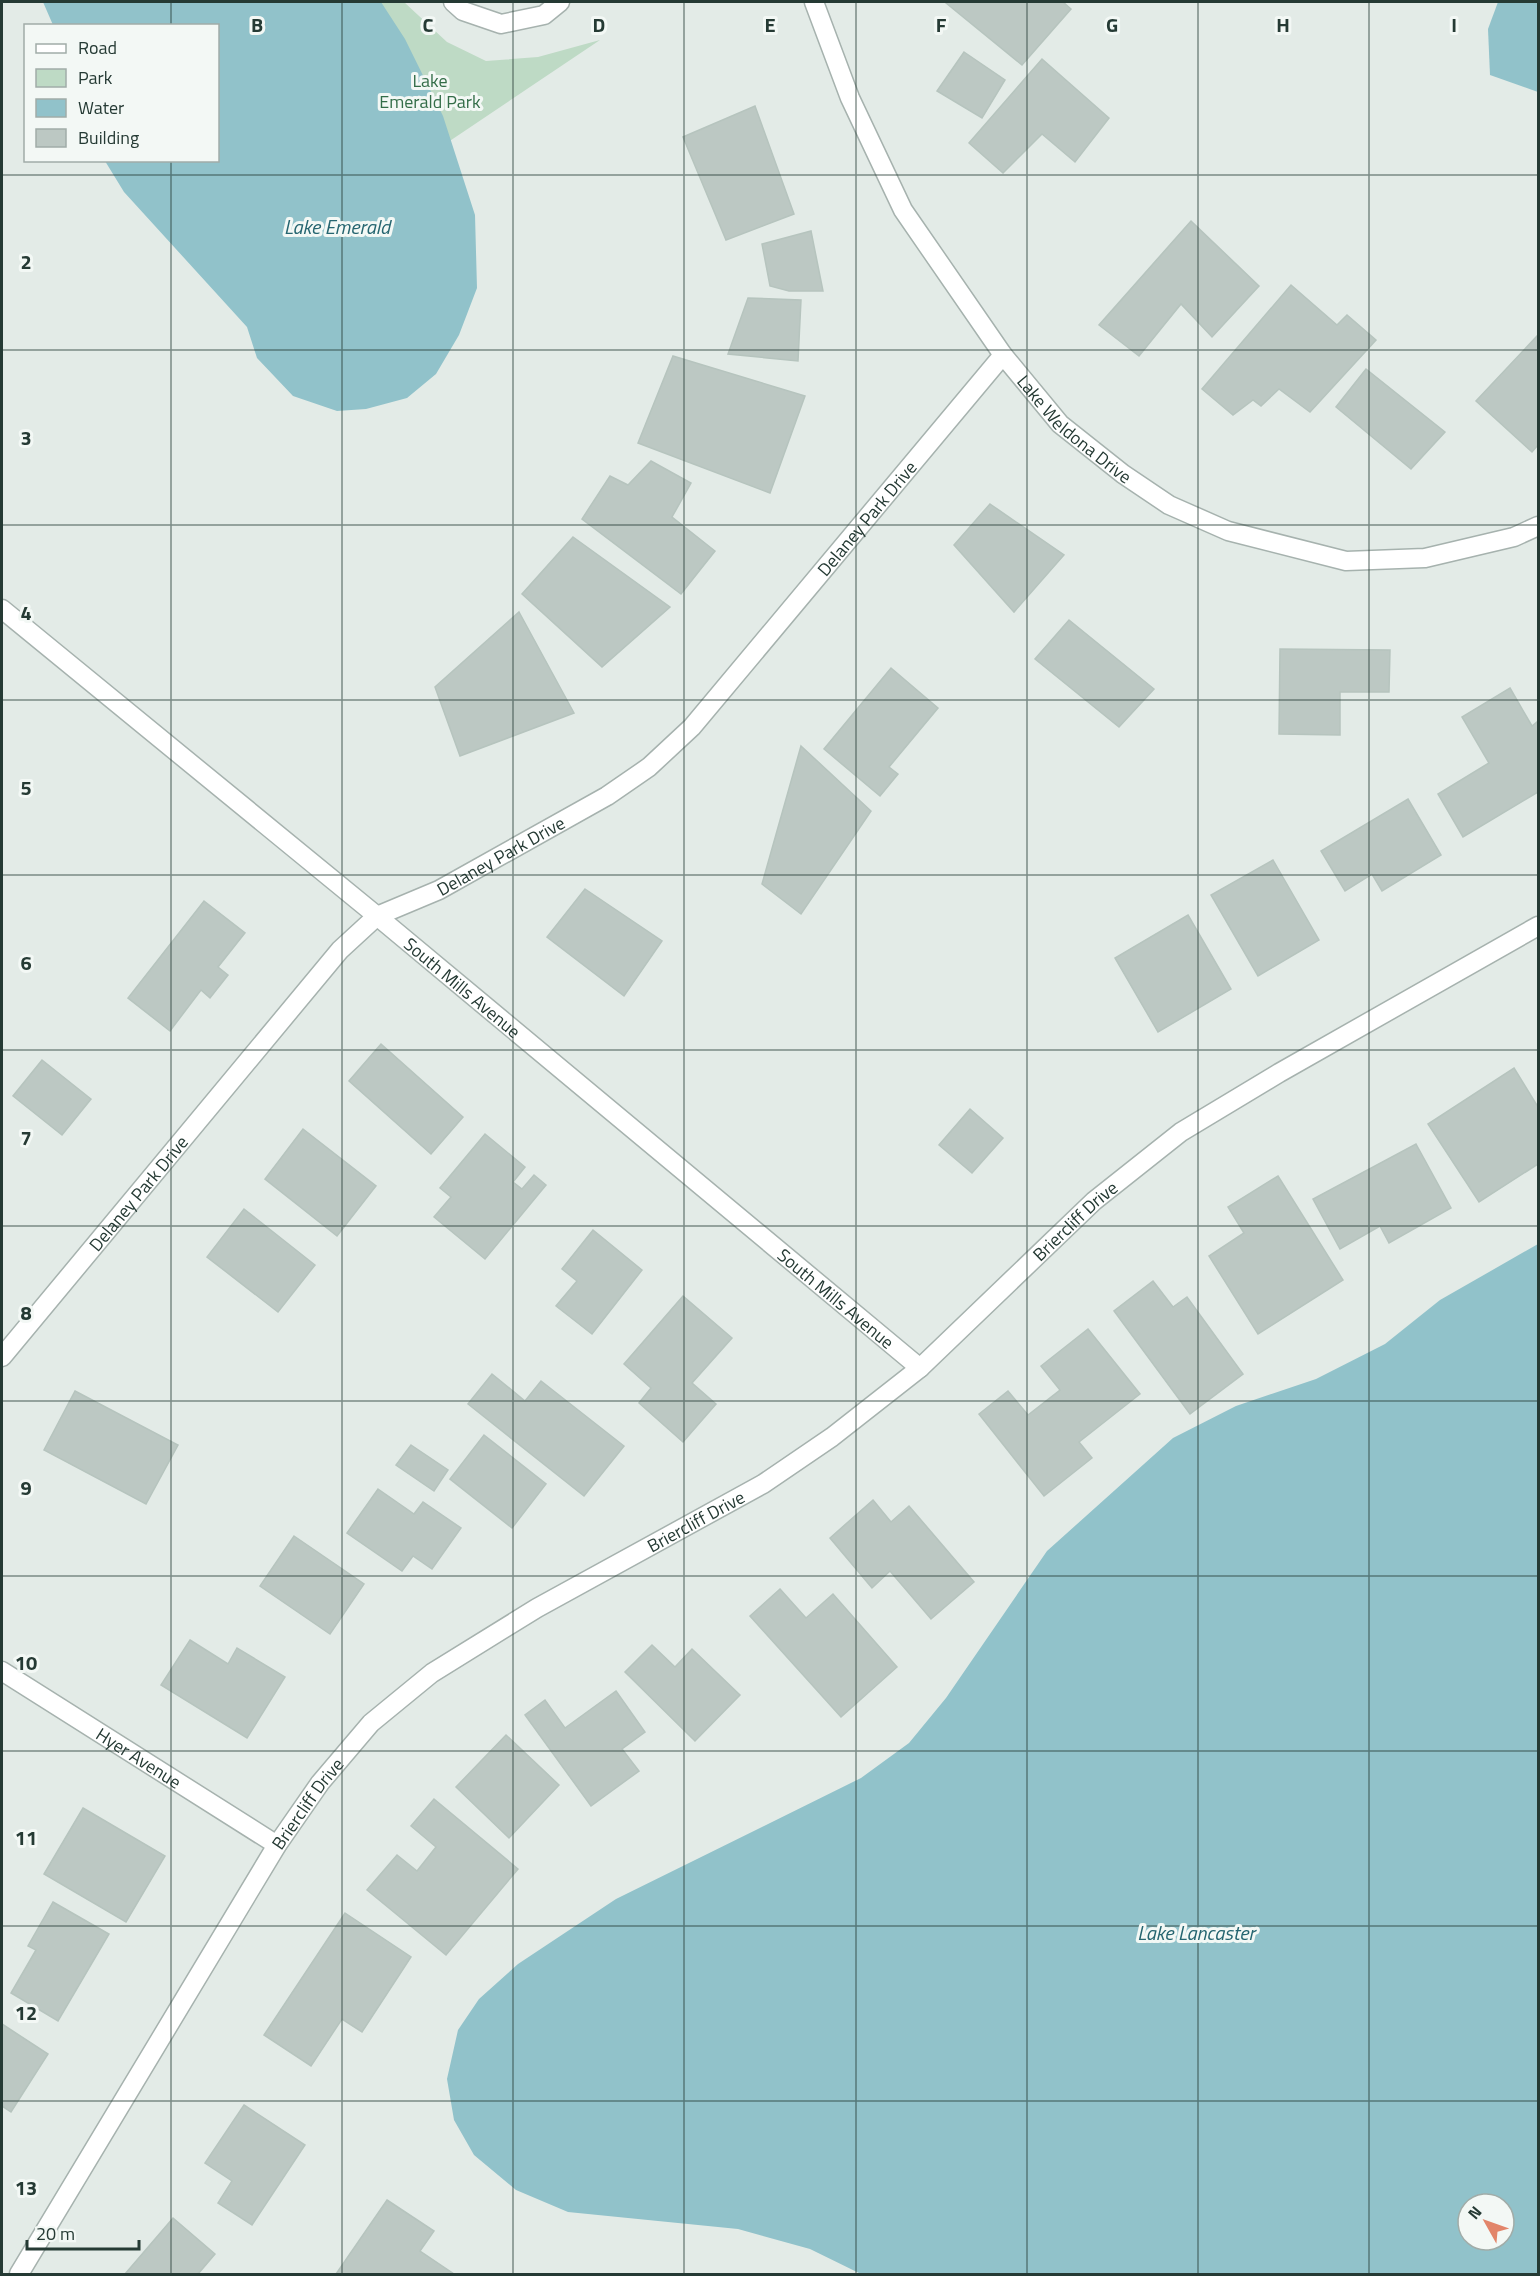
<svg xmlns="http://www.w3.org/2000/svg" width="1540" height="2276" viewBox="0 0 1540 2276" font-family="'Titillium Web',sans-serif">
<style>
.green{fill:#bedac5}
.water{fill:#91c2ca;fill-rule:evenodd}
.building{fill:#bcc8c3;stroke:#b6c4be;stroke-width:1.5}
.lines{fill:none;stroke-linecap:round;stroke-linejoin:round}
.minor-casing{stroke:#a6b2ae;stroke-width:21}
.tertiary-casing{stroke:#a6b2ae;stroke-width:21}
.minor{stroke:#fff;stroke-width:18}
.tertiary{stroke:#fff;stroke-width:18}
.grid{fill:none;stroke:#253a34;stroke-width:1.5;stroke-opacity:0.55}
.labels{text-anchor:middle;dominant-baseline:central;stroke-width:6;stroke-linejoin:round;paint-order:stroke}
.park-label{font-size:18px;fill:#336d48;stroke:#f3f8f5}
.street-label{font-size:18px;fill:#253a34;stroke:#f3f8f5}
.water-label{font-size:20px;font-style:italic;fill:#256570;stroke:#f3f8f5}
.grid-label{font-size:20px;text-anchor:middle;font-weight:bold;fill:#253a34;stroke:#f3f8f5;stroke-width:6;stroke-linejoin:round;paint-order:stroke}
</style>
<rect width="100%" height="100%" fill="#e3ebe7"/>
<!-- green -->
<polygon class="green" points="325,2 404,2 447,42 486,61 538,57 600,40 411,167"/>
<!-- water -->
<g class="water">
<polygon points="43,2 381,2 405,39 443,116 475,215 477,288 459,335 436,374 407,398 366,409 337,411 293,396 257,358 247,327 124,192 105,161 218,160 218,26 53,25"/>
<polygon points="1498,2 1538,2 1538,92 1490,75 1488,29"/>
<path d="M1538 1244V2274H861L810 2249 738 2229 568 2212 516 2190 474 2155 454 2120 447 2079 458 2030 479 1999 518 1964 616 1899 861 1778 909 1743 946 1698 1047 1551 1173 1438 1236 1406 1316 1379 1385 1344 1440 1300ZM1468 2204H1504V2240H1468Z"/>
</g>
<!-- building -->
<g class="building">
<polygon points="947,2 1063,2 1071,9 1022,65 946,3"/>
<polygon points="964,52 1005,80 982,118 937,91"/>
<polygon points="1042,59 1109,118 1075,162 1042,134 1003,173 969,143"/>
<polygon points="755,106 794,214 726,240 683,137"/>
<polygon points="1191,221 1259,286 1212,337 1181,304 1139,356 1099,325"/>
<polygon points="811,231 823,291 789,291 770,286 762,244"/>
<polygon points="1291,285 1337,325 1347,315 1376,340 1310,412 1279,389 1261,406 1253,400 1233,415 1202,389"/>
<polygon points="748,298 801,300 798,361 728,354"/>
<polygon points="1538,335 1538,445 1532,452 1476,401"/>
<polygon points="673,356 805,396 770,493 638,443"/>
<polygon points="1366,369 1445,432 1411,469 1336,407"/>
<polygon points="651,461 691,483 672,517 715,551 681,594 582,519 610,476 628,485"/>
<polygon points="990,504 1064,555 1014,612 954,545"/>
<polygon points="573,537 670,607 602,667 522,594"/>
<polygon points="519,612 574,713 460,756 435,687"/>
<polygon points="1069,620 1154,689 1119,727 1035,659"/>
<polygon points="1280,649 1390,650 1389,692 1340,692 1340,735 1279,734"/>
<polygon points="891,668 938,708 889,767 898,774 880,796 824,749"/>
<polygon points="1510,688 1532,726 1537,722 1538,724 1538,792 1463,837 1438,794 1489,763 1462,717"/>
<polygon points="801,746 871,811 801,914 762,884"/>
<polygon points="1408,799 1441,855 1382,891 1372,874 1345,891 1321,851"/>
<polygon points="1273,860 1319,940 1258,976 1211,895"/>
<polygon points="585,889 662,941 624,996 547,937"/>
<polygon points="204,901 245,933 218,967 228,975 210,998 201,990 170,1031 128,998"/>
<polygon points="1188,915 1231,989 1158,1032 1115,958"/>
<polygon points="381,1044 463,1117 431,1154 349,1081"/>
<polygon points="42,1060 91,1099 62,1135 13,1096"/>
<polygon points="1514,1068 1538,1107 1538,1164 1479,1202 1428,1124"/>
<polygon points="970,1109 1003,1138 972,1173 939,1145"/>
<polygon points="303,1129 376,1186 337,1236 265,1179"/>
<polygon points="485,1134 525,1167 513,1182 522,1189 534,1175 546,1185 485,1259 434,1217 451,1197 440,1188"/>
<polygon points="1416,1144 1451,1208 1389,1243 1380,1226 1340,1249 1313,1199"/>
<polygon points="1278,1176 1343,1280 1258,1334 1209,1256 1244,1233 1228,1207"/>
<polygon points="244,1209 315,1265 278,1312 207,1257"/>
<polygon points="593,1230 642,1270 592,1334 556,1306 577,1281 562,1269"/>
<polygon points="1153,1281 1173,1307 1187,1297 1243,1374 1190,1414 1114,1311"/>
<polygon points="683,1296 732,1338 692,1383 716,1404 683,1442 639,1403 651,1388 624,1364"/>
<polygon points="1088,1329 1140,1394 1079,1442 1092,1458 1044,1496 979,1414 1008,1391 1028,1415 1060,1390 1041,1366"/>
<polygon points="492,1374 525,1401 541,1381 624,1446 584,1496 468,1404"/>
<polygon points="75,1391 178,1445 146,1504 44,1450"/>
<polygon points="484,1435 546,1484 512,1528 450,1479"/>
<polygon points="411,1445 448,1470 434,1491 396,1465"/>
<polygon points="378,1489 414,1514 423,1502 461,1528 432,1569 413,1556 402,1571 347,1533"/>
<polygon points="873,1500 891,1522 909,1506 974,1582 931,1619 890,1571 872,1588 830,1538"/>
<polygon points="294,1536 364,1584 330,1634 260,1586"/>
<polygon points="780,1589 806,1618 833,1594 897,1667 841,1717 750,1616"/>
<polygon points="190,1640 228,1664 237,1648 285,1677 247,1738 161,1685"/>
<polygon points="652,1645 675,1667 692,1649 740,1695 695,1741 625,1672"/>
<polygon points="616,1691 645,1732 622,1749 639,1771 591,1806 525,1715 545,1700 565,1728"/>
<polygon points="506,1735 559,1785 509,1838 456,1787"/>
<polygon points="434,1799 518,1869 446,1955 367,1890 397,1855 417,1871 436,1847 411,1826"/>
<polygon points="83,1808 165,1856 126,1922 44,1874"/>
<polygon points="53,1902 109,1934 58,2021 11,1993 36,1950 28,1946"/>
<polygon points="345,1913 411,1957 362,2032 342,2019 311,2066 264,2035"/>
<polygon points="2,2024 48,2054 11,2112 2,2106"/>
<polygon points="244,2105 305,2145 252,2225 218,2203 232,2181 205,2163"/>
<polygon points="387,2200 434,2231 420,2251 454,2274 336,2274"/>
<polygon points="173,2218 215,2254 198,2274 125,2274"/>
</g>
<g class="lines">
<!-- minor casing -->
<g class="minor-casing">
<g id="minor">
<polyline points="453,2 463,11 501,24 544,15 560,2"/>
<path id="s1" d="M814 2 850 98 903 210 1003 355 1060 424 1123 474 1169 505 1228 531 1346 561 1425 558 1514 537 1538 526"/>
<path id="s2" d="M2 1357 340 950 377 916 439 890 607 796 649 767 692 727 1003 355"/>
<path id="s3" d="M2 1671 277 1845"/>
</g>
</g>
<!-- tertiary casing -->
<g class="tertiary-casing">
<g id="tertiary">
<path id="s4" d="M2 609 377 916 920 1368"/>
<path id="s5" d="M19 2274 277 1845 320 1783 371 1723 432 1673 537 1608 763 1484 832 1437 920 1368 1094 1201 1181 1132 1279 1073 1538 926"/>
</g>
</g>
<!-- minor -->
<use href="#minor" class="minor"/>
<!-- tertiary -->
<use href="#tertiary" class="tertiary"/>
</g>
<!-- grid -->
<path class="grid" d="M171 2V26M342 2V2274M513 2V2274M684 2V2274M856 2V2274M1027 2V2274M1198 2V2274M1369 2V2274M171 160V2274M2 175H1538M2 350H1538M2 525H1538M2 700H1538M2 875H1538M2 1050H1538M2 1226H1538M2 1401H1538M2 1576H1538M2 1751H1538M2 1926H1538M2 2101H1538"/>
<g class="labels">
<!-- park labels -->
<g class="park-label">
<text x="430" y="80">Lake<tspan x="430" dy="21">Emerald Park</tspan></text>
</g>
<!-- street labels -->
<g class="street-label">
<text stroke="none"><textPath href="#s1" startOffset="506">Lake Weldona Drive</textPath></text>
<text stroke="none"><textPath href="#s2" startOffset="1221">Delaney Park Drive</textPath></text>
<text stroke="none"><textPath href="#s2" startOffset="717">Delaney Park Drive</textPath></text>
<text stroke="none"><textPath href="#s4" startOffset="596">South Mills Avenue</textPath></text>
<text stroke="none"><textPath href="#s2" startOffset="213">Delaney Park Drive</textPath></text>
<text stroke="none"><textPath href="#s5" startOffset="1524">Briercliff Drive</textPath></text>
<text stroke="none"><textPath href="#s4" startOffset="1082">South Mills Avenue</textPath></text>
<text stroke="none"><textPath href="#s5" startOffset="1038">Briercliff Drive</textPath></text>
<text stroke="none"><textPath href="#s3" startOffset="162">Hyer Avenue</textPath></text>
<text stroke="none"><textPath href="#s5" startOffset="552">Briercliff Drive</textPath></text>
</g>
<!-- water labels -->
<g class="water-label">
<text x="337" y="226">Lake Emerald</text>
<text x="1196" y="1932">Lake Lancaster</text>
</g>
</g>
<g class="grid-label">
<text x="257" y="32">B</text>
<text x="428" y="32">C</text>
<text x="599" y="32">D</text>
<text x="770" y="32">E</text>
<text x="941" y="32">F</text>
<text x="1112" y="32">G</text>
<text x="1283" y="32">H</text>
<text x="1454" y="32">I</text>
<text x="26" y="269">2</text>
<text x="26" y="445">3</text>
<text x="26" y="620">4</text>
<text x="26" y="795">5</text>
<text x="26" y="970">6</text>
<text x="26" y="1145">7</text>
<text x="26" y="1320">8</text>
<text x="26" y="1495">9</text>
<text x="26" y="1670">10</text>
<text x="26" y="1845">11</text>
<text x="26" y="2020">12</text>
<text x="26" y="2195">13</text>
</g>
<!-- border -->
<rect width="1540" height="2276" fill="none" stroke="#253a34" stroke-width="6"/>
<!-- legend -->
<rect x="24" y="24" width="195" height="138" fill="#f3f8f5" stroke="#a1aca8" stroke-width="1.5"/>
<rect x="36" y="44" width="30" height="9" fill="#ffffff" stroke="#a1aca8" stroke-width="1.5"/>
<text x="78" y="54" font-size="18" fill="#253a34">Road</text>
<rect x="36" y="69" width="30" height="18" fill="#bedac5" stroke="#a1aca8" stroke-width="1.5"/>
<text x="78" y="84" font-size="18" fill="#253a34">Park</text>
<rect x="36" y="99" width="30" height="18" fill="#91c2ca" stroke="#a1aca8" stroke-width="1.5"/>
<text x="78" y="114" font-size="18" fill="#253a34">Water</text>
<rect x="36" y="129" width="30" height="18" fill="#bcc8c3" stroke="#a1aca8" stroke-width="1.5"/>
<text x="78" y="144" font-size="18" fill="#253a34">Building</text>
<!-- north arrow -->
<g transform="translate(1486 2222) rotate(310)"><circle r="28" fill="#f3f8f5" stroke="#a1aca8" stroke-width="1.5"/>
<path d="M0-4.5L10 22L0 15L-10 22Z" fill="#e2856a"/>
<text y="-9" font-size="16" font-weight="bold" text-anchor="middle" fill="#253a34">N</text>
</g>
<!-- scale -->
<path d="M27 2240v9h112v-9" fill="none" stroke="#253a34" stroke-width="3"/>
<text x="36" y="2240" font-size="18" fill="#253a34" stroke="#f3f8f5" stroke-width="4.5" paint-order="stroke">20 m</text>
</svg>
